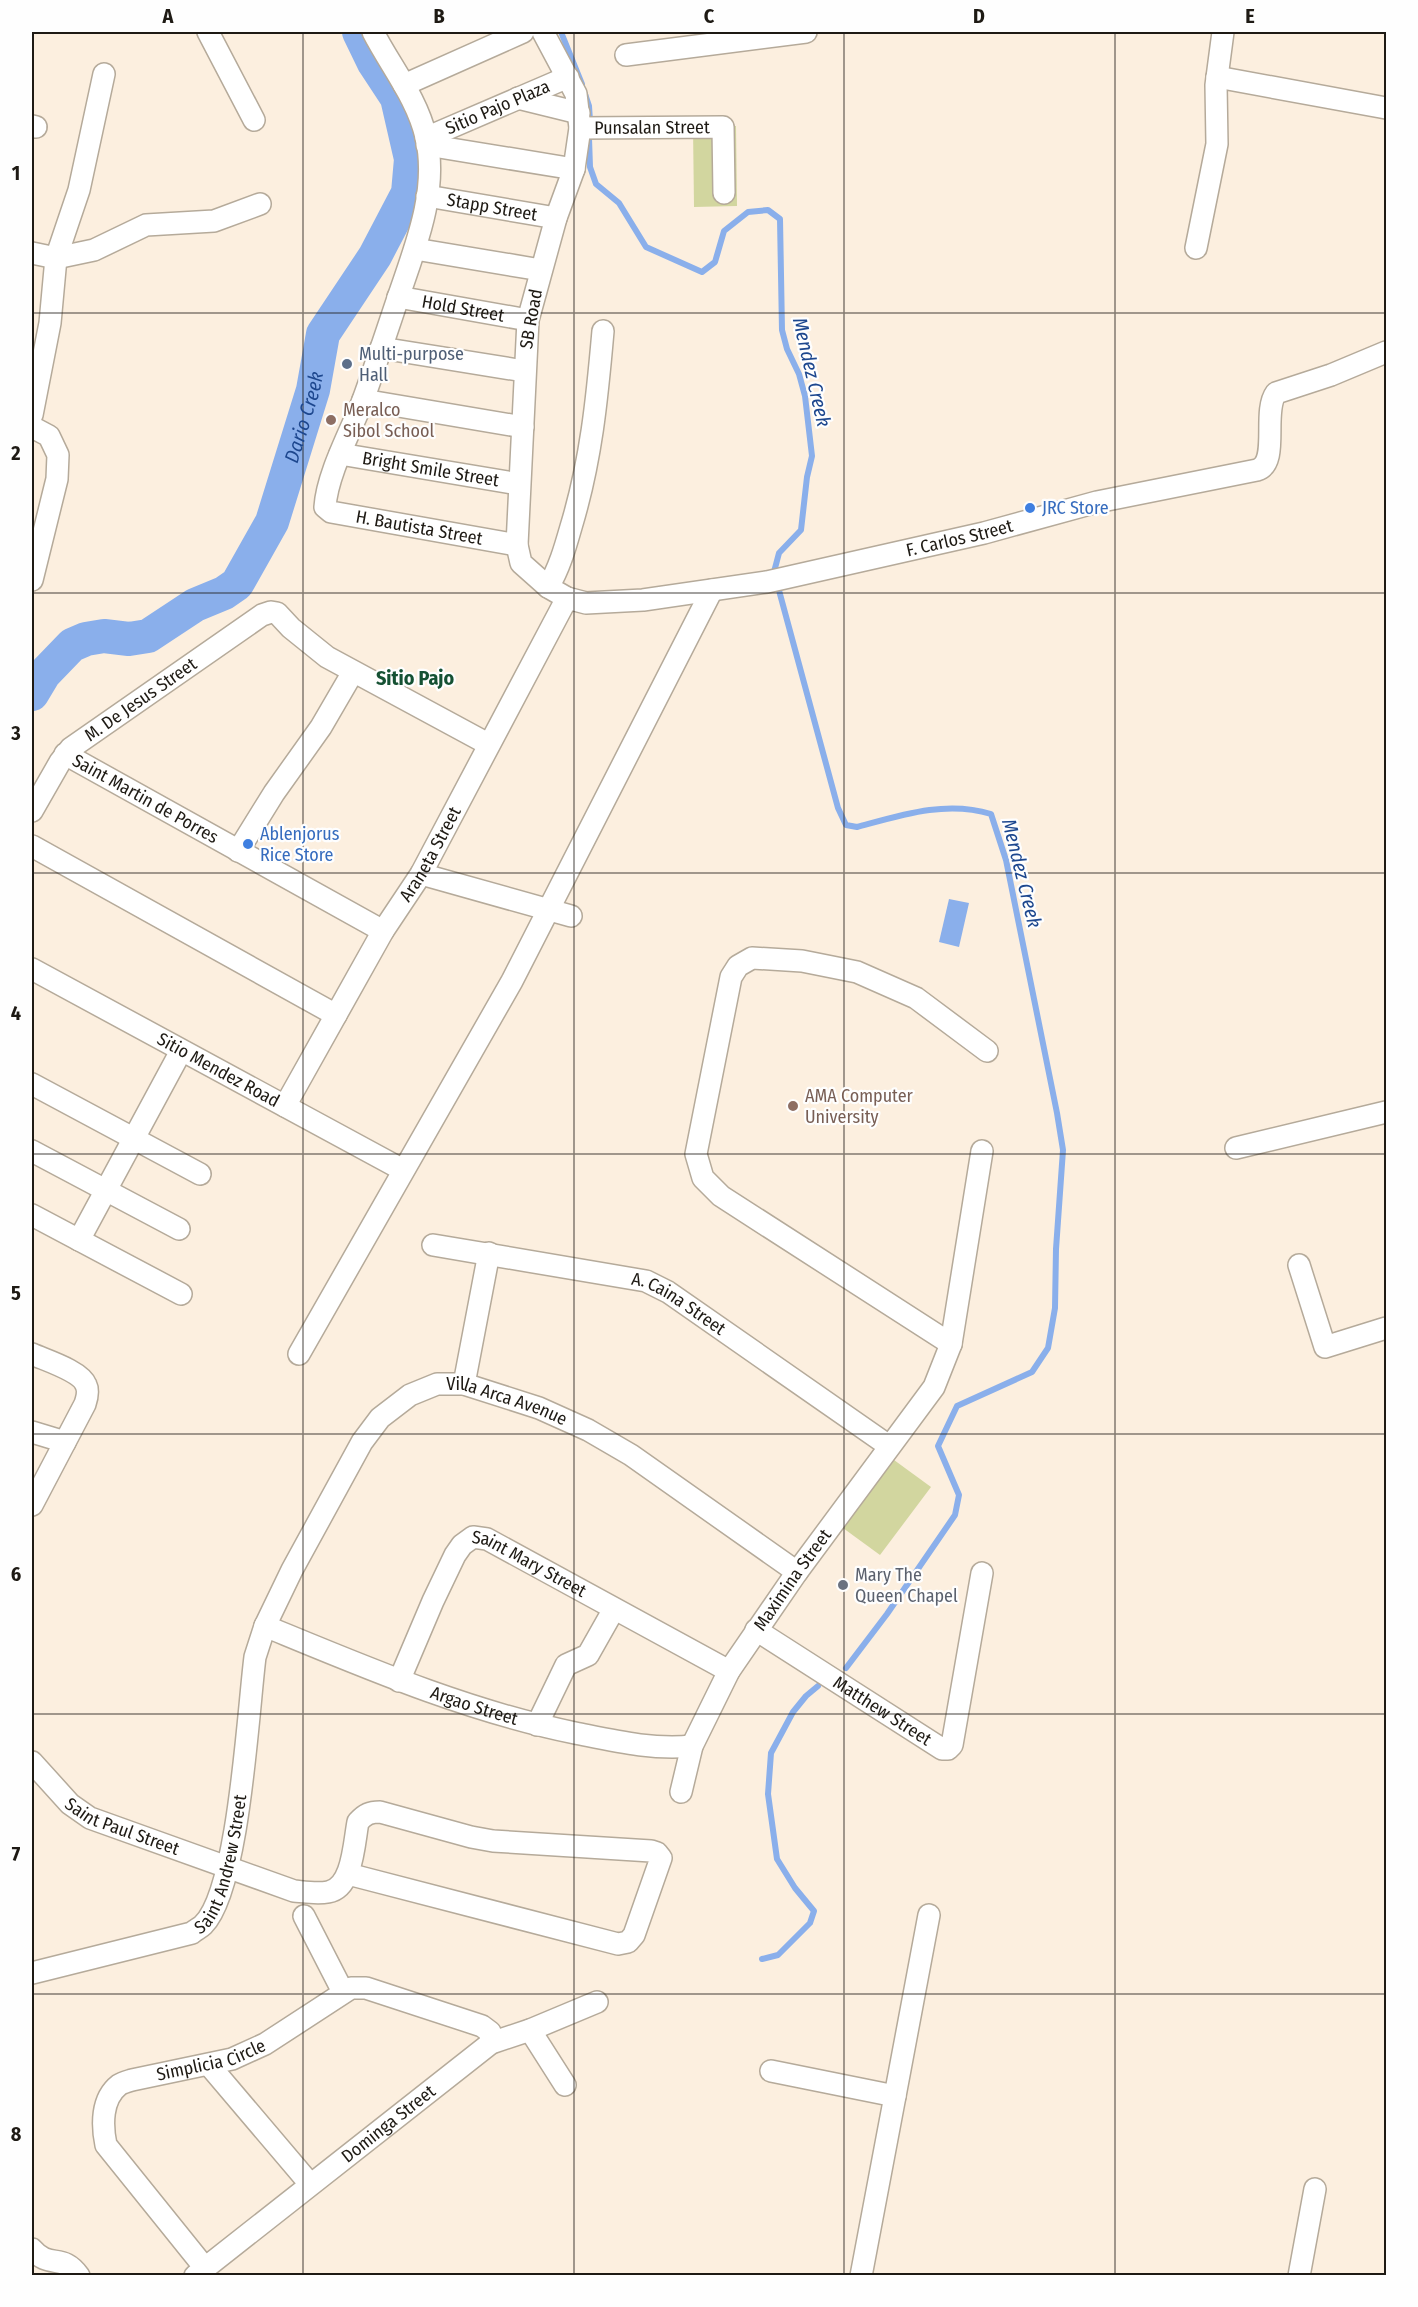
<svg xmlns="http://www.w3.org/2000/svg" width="1418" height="2307" viewBox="0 0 1418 2307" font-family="'Fira Sans Condensed',sans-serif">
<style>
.green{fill:#d2d69f}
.water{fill:#8aafeb}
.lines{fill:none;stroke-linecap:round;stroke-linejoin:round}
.stream{stroke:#8aafeb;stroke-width:6}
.river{stroke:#8aafeb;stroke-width:34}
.minor-casing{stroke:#b5aa9a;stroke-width:24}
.minor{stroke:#fff;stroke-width:21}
.grid{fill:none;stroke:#1e1a14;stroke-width:1.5;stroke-opacity:0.55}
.service-dot{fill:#5c6f8a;stroke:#fefefe;stroke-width:2}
.education-dot{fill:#8d6e63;stroke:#fefefe;stroke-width:2}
.shop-dot{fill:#3f7fe0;stroke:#fefefe;stroke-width:2}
.worship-dot{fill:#6b7280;stroke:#fefefe;stroke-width:2}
.labels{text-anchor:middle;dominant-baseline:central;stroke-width:4.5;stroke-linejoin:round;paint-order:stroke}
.street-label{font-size:18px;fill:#1e1a14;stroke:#fefefe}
.service-label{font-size:18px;fill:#4e5e75;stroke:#fefefe;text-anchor:start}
.education-label{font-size:18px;fill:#785e54;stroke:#fefefe;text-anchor:start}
.shop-label{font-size:18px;fill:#366cbe;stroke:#fefefe;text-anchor:start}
.worship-label{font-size:18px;fill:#5b616d;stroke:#fefefe;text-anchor:start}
.water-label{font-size:20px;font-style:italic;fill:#1d478e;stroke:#fefefe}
.neighbourhood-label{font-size:20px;font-weight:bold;fill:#155133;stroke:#fefefe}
.neatline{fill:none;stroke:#1e1a14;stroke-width:2}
.grid-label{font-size:20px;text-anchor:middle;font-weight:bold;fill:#1e1a14}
</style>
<rect width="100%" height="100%" fill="#fcefdf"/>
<!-- green -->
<g class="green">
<polygon points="736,126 737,206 694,207 693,127"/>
<polygon points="894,1460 931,1487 880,1555 843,1528"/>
</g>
<!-- water -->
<polygon class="water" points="949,899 969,903 959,947 939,942"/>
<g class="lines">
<!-- stream -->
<g class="stream">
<polyline points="561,32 582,84"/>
<polyline points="585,94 589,106 590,121"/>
<path d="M589 138 590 167 596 184 619 203 646 247 702 272 715 262 724 231 748 212 768 210 780 219 782 330 787 349 799 374 805 396 812 456 807 477 801 530 779 553 774 572 838 808 846 825 857 827C901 815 946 800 991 814L1006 860 1057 1113 1063 1150 1056 1249 1055 1308 1048 1348 1032 1372 957 1406 938 1446 959 1495 955 1515 887 1614 846 1668"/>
<polyline points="762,1959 778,1955 810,1923 814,1911 795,1888 777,1859 768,1794 771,1753 793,1712 806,1696 818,1686"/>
</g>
<!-- river -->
<path class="river" id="s1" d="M32 694 44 674 72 645 86 639 104 636 129 639 148 636 195 605 224 593 237 584 272 522 313 390 323 334 375 256 408 193 411 159 397 98 374 63 359 32"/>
<!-- minor casing -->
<g class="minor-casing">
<g id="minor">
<polyline points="208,32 254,120"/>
<path id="s2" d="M373 32C391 67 417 98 426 137 439 192 414 250 397 301 386 334 375 367 363 400 351 431 327 474 325 507L331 512 517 545"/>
<path id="s3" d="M543 32 576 94 580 128 574 169 556 218 528 320 517 545 521 563 548 587 567 598 586 603 643 600 767 582 984 533 1097 502 1257 470C1280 463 1262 412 1276 393L1331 375 1386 352"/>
<polyline points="626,55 806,32"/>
<polyline points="1217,77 1386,108"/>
<polyline points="404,85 523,32"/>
<polyline points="518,98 579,113"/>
<polyline points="32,126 36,127"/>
<path id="s4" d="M580 128 723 127 724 193"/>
<path id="s5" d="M426 138 568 77"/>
<polyline points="427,145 574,169"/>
<path id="s6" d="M427 196 556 218"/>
<polyline points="1196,248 1217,144 1216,85 1223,32"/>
<polyline points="415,249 541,270"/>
<polyline points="32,253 56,258 94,250 146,225 214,221 260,204"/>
<path id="s7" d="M398 297 528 320"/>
<polyline points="381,348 524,371"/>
<polyline points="363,400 523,427"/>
<polyline points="32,415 50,323 56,258 79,190 104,74"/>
<polyline points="32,427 49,436 58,455 57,479 32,580"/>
<path id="s8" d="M340 454 519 484"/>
<path d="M548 587C559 569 565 548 571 527 591 461 597 400 603 331"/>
<path id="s9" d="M65 754 383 931"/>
<path id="s10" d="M32 811 60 762 71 748 262 615 271 612 277 613 291 628 327 657 488 744"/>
<polyline points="32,846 336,1015"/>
<polyline points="238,851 274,793 321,727 353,672"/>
<polyline points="421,874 571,916"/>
<path id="s11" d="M32 969 403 1170"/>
<polyline points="32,1084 200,1174"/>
<path id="s12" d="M285 1106 383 931 421 874 567 598"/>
<polyline points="1236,1148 1386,1112"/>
<polyline points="32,1151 179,1229"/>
<polyline points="32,1215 181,1294"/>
<polyline points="79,1240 181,1051"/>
<path id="s13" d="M433 1245 646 1281 668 1292 889 1446"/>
<polyline points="1299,1265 1325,1347 1386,1328"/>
<polyline points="951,1344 721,1196 703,1178 696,1154 731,977 738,966 752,958 802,961 857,972 916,998 987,1051"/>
<path d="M32 1354C45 1360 81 1371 86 1385 89 1391 87 1398 85 1404L32 1505"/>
<polyline points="299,1354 512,981 712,590"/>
<polyline points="464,1384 489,1253"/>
<polyline points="32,1432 65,1442"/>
<path id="s14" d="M265 1626C367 1668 467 1711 575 1733 615 1741 652 1750 692 1746"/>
<path id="s15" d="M756 1630 942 1749H948L952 1745 982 1573"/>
<path id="s16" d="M399 1681 433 1601 455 1555 462 1545 473 1537 487 1539 729 1671"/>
<polyline points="537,1725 566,1665 588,1655 614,1609"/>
<path id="s17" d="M32 1762 70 1804 90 1818 294 1891C305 1892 317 1894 328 1892 353 1888 354 1842 358 1822 365 1814 370 1812 380 1812L471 1837 493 1841 651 1851 657 1853 661 1858 634 1935 628 1942 618 1944 348 1874"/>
<path id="s18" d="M681 1792 692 1746 729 1671 797 1572 934 1387 951 1344 982 1151"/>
<polyline points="304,1916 343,1992"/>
<path id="s19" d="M32 1973 192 1933C195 1930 200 1928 203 1925 239 1890 248 1711 255 1657L265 1626 292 1570 362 1442 380 1418 410 1395 437 1384H464L539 1408 588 1430 631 1455 797 1572"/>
<polyline points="530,2030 565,2085"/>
<polyline points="209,2065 310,2184"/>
<polyline points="771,2071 895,2096 861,2276"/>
<polyline points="895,2096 929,1915"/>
<path d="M32 2249C50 2270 62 2252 79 2276"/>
<path id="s20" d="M205 2268 106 2145C102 2126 101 2099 119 2085 122 2083 129 2081 132 2080L232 2059 265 2044 351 1988H366L482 2026 490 2032 491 2043"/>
<path id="s21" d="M195 2276 491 2043 530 2030 597 2002"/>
<polyline points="1299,2276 1315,2189"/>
</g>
</g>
<!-- minor -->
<use href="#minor" class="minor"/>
</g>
<!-- grid -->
<path class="grid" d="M303 32V2276M574 32V2276M844 32V2276M1115 32V2276M32 313H1386M32 593H1386M32 873H1386M32 1154H1386M32 1434H1386M32 1714H1386M32 1994H1386"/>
<!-- markers -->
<circle class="service-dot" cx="347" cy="364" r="6"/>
<g class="education-dot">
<circle cx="331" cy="420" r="6"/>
<circle cx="793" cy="1106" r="6"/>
</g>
<g class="shop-dot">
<circle cx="1030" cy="508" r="6"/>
<circle cx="248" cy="844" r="6"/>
</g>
<circle class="worship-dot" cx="843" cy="1585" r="6"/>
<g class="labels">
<!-- street labels -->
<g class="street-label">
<text stroke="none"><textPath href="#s5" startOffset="78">Sitio Pajo Plaza</textPath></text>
<text stroke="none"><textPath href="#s4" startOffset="72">Punsalan Street</textPath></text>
<text stroke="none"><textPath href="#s6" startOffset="66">Stapp Street</textPath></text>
<text stroke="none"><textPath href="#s7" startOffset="66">Hold Street</textPath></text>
<text transform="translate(531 319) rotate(-80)">SB Road</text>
<text stroke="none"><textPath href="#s8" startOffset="92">Bright Smile Street</textPath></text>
<text stroke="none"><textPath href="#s2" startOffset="603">H. Bautista Street</textPath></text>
<text stroke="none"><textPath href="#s3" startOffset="1005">F. Carlos Street</textPath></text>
<text stroke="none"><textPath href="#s10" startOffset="159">M. De Jesus Street</textPath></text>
<text stroke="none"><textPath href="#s9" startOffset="92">Saint Martin de Porres</textPath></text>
<text stroke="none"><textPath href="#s12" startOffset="291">Araneta Street</textPath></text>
<text stroke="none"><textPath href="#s11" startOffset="212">Sitio Mendez Road</textPath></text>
<text stroke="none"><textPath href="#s13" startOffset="255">A. Caina Street</textPath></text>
<text stroke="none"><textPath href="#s19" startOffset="864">Villa Arca Avenue</textPath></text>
<text stroke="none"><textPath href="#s16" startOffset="226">Saint Mary Street</textPath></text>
<text stroke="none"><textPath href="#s18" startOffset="242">Maximina Street</textPath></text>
<text stroke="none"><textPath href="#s14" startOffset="224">Argao Street</textPath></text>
<text stroke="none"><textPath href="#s15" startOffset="150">Matthew Street</textPath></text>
<text stroke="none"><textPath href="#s17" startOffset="114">Saint Paul Street</textPath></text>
<text stroke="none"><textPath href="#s19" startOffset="243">Saint Andrew Street</textPath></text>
<text stroke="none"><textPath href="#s20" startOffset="318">Simplicia Circle</textPath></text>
<text stroke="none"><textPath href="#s21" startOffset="246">Dominga Street</textPath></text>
</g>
<!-- service labels -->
<g class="service-label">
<text x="359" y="354">Multi-purpose<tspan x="359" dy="21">Hall</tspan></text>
</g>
<!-- education labels -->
<g class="education-label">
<text x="343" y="410">Meralco<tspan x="343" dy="21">Sibol School</tspan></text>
<text x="805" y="1096">AMA Computer<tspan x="805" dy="21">University</tspan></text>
</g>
<!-- shop labels -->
<g class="shop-label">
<text x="1042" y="508">JRC Store</text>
<text x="260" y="834">Ablenjorus<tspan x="260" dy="21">Rice Store</tspan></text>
</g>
<!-- worship labels -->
<g class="worship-label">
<text x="855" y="1575">Mary The<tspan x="855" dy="21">Queen Chapel</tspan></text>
</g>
<!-- water labels -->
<g class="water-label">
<text transform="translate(812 372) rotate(77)">Mendez Creek</text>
<text stroke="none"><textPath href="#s1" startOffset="426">Dario Creek</textPath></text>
<text transform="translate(1022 873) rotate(76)">Mendez Creek</text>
</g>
<!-- neighbourhood labels -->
<g class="neighbourhood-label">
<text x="415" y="678">Sitio Pajo</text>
</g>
</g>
<!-- border -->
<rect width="1418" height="2307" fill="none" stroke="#fefefe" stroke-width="66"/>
<rect x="33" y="33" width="1352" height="2241" class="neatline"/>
<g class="grid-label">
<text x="168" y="23">A</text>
<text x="439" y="23">B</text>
<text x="709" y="23">C</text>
<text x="979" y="23">D</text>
<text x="1250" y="23">E</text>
<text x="16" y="180">1</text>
<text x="16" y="460">2</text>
<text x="16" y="740">3</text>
<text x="16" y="1020">4</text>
<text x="16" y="1300">5</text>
<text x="16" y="1581">6</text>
<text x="16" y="1861">7</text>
<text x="16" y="2141">8</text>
</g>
</svg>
